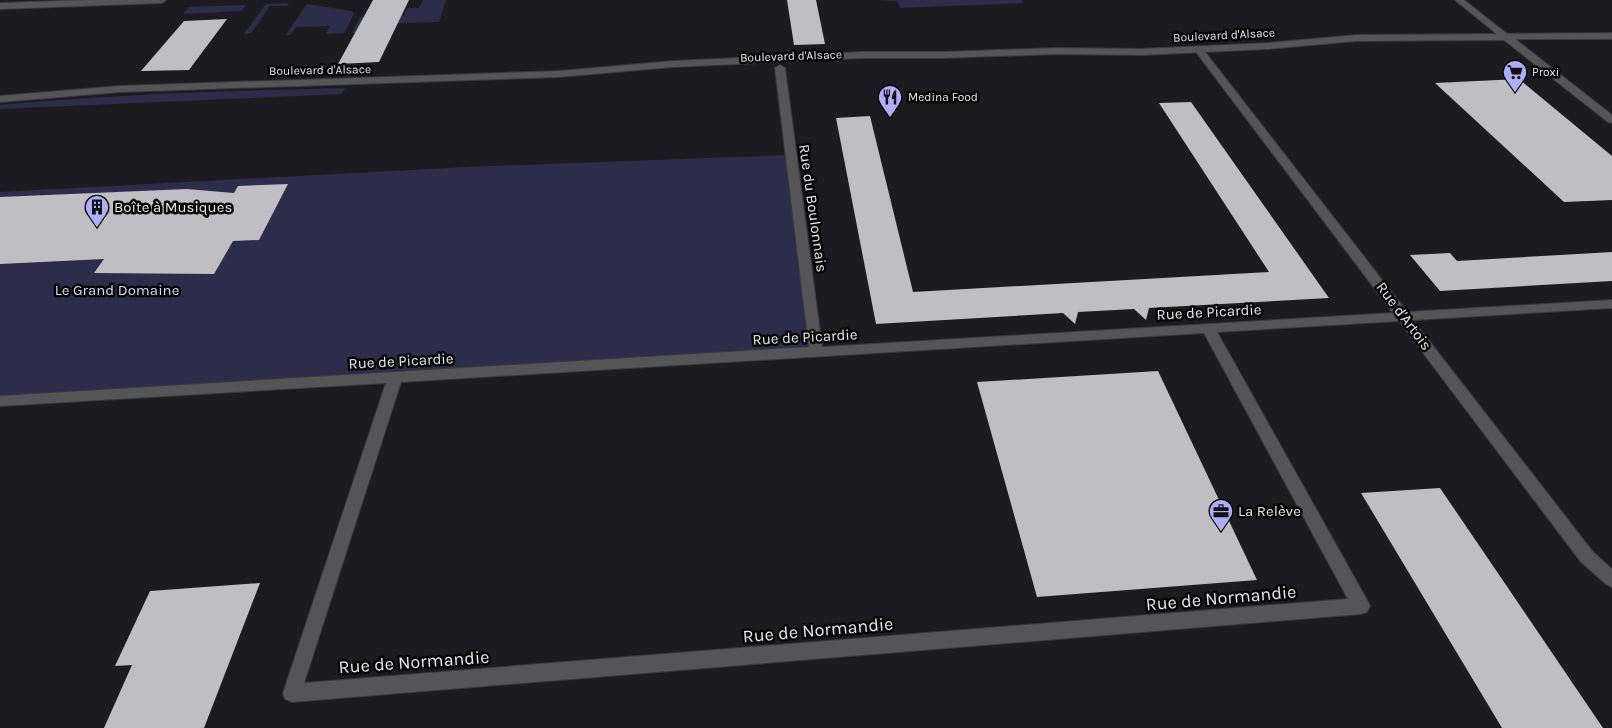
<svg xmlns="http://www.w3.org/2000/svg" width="1612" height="728" viewBox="0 0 1612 728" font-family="Karla,sans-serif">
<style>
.green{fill:#2d2d4b}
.building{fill:#bebec3}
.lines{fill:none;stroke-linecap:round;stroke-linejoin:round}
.minor-casing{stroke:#38393c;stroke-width:2}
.tertiary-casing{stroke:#38393c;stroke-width:2}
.minor{fill:#555557;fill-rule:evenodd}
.tertiary{fill:#555557;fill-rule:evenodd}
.labels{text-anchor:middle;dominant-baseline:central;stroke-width:5;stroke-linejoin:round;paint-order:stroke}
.far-street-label{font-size:12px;fill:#e7e8ea;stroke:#070708}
.far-poi-label{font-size:12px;fill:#e7e8ea;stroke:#070708;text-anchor:start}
.poi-label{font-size:15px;fill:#e7e8ea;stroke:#070708;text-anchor:start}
.street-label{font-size:15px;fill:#e7e8ea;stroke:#070708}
.park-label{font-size:15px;fill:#dadbf8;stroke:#070708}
.near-street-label{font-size:18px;fill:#e7e8ea;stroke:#070708}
</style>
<rect width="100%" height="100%" fill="#1c1c20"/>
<!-- green -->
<g class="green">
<polygon points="423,0 446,0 439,22 362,24 358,33 352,33 360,17 404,15 407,8 419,8"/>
<polygon points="874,0 1022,0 1023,3 900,8 897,1"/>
<polygon points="289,3 287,6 270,6 251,33 244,34 266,4"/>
<polygon points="307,4 351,11 354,14 344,33 326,34 330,26 296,27 290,35 286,35"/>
<polygon points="246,5 241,11 183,14 189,7"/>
<path d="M345 88 342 94 0 109V105C115 94 229 91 345 88Z"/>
<polygon points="791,155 816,352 0,401 0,192 467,167"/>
</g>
<!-- building -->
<g class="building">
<polygon points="373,0 409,0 379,62 338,64"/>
<polygon points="787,0 816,0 825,44 794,45"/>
<polygon points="227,19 189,70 141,71 184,21"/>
<polygon points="1519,79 1612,156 1612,200 1564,202 1435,83"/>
<polygon points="1191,102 1329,298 1149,308 1146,320 1134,309 1078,312 1075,324 1063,313 876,324 836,118 870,116 913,292 1269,272 1159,103"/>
<polygon points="288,184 259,240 233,241 214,274 94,273 104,259 0,264 0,197 187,189 234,193 238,186"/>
<polygon points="1612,252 1612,281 1440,291 1410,255 1450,253 1457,261"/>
<polygon points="1158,371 1257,580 1037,597 977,382"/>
<polygon points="1440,488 1506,585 1603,728 1502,728 1361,493"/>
<polygon points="260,583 204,728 104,728 132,665 115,666 150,591"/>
</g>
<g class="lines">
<!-- minor casing -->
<g class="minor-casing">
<g id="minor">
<polygon points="92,0 166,0 162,3 0,9 0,3"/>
<polygon points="1455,0 1464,0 1511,37 1509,39 1503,39"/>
<path d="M1199 47 1202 48 1407 312 1612 300V308L1413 320 1593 552 1612 569V587L1606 584 1581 562 1399 321 1217 332 1367 600 1370 606 1367 612 1361 614 292 702 285 699 283 693 386 383 0 406V396L809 347 775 68 780 65 785 68 822 347 1393 313 1196 52 1194 50ZM1204 333 1348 599 304 683 401 382Z"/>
</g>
</g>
<!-- tertiary casing -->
<g class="tertiary-casing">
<polygon id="tertiary" points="1612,33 1612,39 1515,39 1612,115 1612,123 1608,122 1504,40 1357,41 1268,49 1141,55 1057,54 943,58 861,58 673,67 559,77 120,92 0,102 0,96 120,86 559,71 673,61 861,52 943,52 1057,48 1141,49 1268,43 1357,35"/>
</g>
<!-- minor -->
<use href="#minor" class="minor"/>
<!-- tertiary -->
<use href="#tertiary" class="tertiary"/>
</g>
<!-- icons -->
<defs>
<g id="supermarket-pin" transform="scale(1.25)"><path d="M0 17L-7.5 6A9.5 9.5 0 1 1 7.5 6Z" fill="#afaefa" stroke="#070708"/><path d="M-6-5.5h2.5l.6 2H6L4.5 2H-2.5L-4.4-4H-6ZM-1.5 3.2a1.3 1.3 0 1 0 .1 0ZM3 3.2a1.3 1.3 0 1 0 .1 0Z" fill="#111"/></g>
<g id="restaurant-pin" transform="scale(1.25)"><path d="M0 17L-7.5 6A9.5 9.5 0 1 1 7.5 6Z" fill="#afaefa" stroke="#070708"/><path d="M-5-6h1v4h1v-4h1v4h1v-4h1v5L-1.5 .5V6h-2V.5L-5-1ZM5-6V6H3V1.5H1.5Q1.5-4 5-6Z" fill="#111"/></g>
<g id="building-pin" transform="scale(1.25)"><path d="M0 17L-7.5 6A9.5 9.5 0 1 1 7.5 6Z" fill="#afaefa" stroke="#070708"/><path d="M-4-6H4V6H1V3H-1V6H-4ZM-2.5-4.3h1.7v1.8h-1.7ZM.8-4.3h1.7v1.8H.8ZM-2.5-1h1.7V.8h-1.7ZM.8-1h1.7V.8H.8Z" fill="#111"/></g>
<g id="office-pin" transform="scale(1.25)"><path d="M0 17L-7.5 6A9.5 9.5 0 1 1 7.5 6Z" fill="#afaefa" stroke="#070708"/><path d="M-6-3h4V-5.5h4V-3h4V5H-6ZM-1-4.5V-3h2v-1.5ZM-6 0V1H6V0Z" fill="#111"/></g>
</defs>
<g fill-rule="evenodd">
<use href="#supermarket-pin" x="1515" y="72"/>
<use href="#restaurant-pin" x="890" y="97"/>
<use href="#building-pin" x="97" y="207"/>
<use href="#office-pin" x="1221" y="511"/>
</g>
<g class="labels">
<!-- far-street labels -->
<g class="far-street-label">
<text transform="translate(1224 35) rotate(-3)">Boulevard d'Alsace</text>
<text transform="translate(791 56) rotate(-2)">Boulevard d'Alsace</text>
<text transform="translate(320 70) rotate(-1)">Boulevard d'Alsace</text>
</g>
<!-- far-poi labels -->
<g class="far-poi-label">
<text x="1532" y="72">Proxi</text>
<text x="908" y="97">Medina Food</text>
</g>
<!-- poi labels -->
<g class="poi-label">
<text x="114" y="207">Boîte à Musiques</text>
<text x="1238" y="511">La Relève</text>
</g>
<!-- street labels -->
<g class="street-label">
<text transform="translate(813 208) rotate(82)">Rue du Boulonnais</text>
<text transform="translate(1209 312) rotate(-3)">Rue de Picardie</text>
<text transform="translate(1404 316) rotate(53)">Rue d'Artois</text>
<text transform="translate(805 337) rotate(-3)">Rue de Picardie</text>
<text transform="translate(401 361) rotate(-3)">Rue de Picardie</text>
</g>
<!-- park labels -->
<g class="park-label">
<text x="117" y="290">Le Grand Domaine</text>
</g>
<!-- near-street labels -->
<g class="near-street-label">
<text transform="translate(1221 598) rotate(-5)">Rue de Normandie</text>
<text transform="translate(818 630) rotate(-5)">Rue de Normandie</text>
<text transform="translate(414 662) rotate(-4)">Rue de Normandie</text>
</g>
</g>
</svg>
